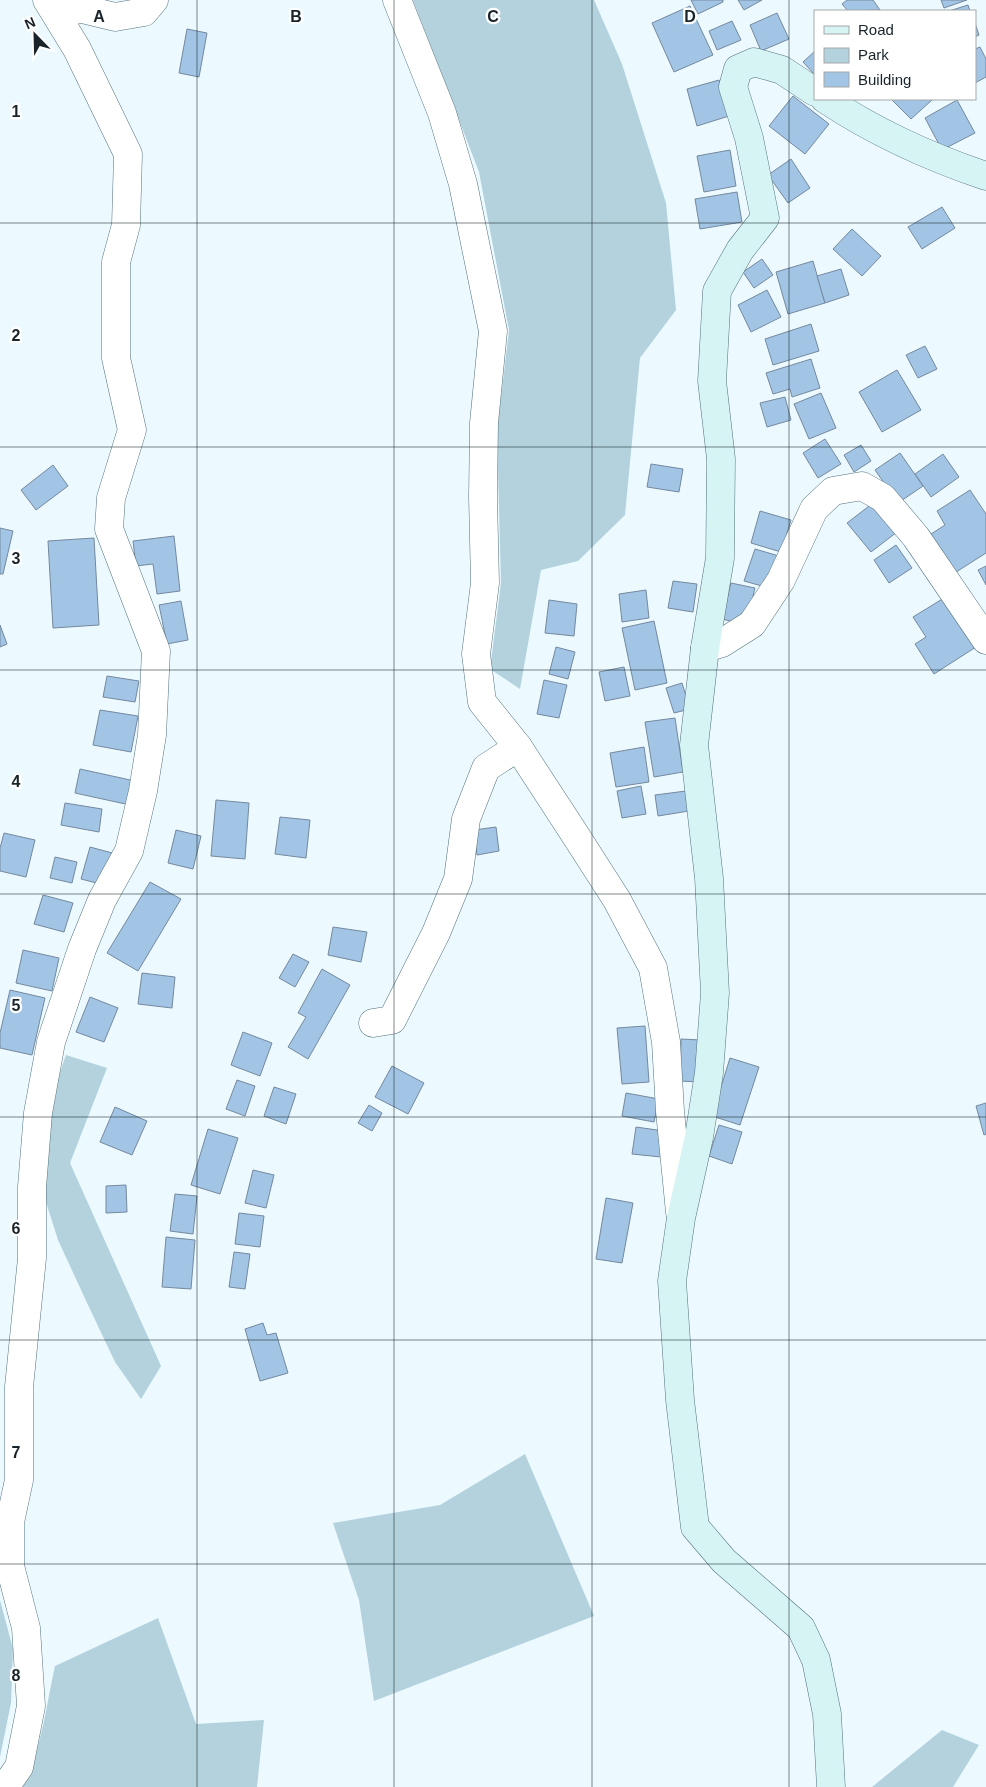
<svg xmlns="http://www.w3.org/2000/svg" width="986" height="1787" viewBox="0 0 986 1787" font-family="Arial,sans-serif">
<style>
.green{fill:#b3d2dd}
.building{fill:#a2c4e5;stroke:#74899e}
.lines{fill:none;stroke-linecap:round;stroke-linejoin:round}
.street-casing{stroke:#53717c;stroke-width:29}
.secondary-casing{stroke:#53717c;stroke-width:29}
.street{stroke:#fff;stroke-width:28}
.secondary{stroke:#d6f4f4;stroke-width:28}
.grid{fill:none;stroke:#182429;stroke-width:1;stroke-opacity:0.55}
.grid-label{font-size:16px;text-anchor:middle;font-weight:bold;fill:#182429;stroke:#fff;stroke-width:4.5;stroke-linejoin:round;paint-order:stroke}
</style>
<rect width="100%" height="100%" fill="#ecfaff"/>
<!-- green -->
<g class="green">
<polygon points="413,0 594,0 622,64 666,203 676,310 640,358 625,515 578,561 541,570 520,689 490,669 501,583 497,432 509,330 479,172"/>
<polygon points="66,1055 107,1068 70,1163 161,1366 141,1399 115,1362 88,1305 58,1240 40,1183 48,1106"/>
<polygon points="525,1454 594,1616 374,1701 359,1600 333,1523 440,1505"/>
<polygon points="0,1600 13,1649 11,1703 0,1757"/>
<path d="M158 1618 196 1724 264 1720 257 1787H21C42 1751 46 1706 55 1666Z"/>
<polygon points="942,1730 979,1745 953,1787 872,1787"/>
</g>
<!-- building -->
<g class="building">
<polygon points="691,0 723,0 723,2 698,14"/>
<polygon points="738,0 762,0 744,10"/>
<polygon points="847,0 873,0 880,10 848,11 842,4"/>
<polygon points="941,0 967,0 944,8"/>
<polygon points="968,5 970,11 949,11"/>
<polygon points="690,6 713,55 674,72 652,23"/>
<polygon points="777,13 789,39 761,51 750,25"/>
<polygon points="732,21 741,40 717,50 709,31"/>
<polygon points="975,23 979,35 975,37"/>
<polygon points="187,29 207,33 199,77 179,73"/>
<polygon points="980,47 986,59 986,77 975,83 975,49"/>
<polygon points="815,51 815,75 803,62"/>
<polygon points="719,80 729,116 697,126 687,89"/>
<polygon points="793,96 829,124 805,154 769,126"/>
<polygon points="891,99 930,99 932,100 911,119"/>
<polygon points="957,100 975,133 942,150 925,118"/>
<polygon points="730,150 736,186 704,192 697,156"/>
<polygon points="791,159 810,188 788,203 768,175"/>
<polygon points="737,192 742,222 700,229 695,199"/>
<polygon points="942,207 955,228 922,249 908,227"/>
<polygon points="852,229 881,256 862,276 833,249"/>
<polygon points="762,259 773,275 754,288 743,272"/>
<polygon points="813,261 825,303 788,314 776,272"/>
<polygon points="841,269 849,295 825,303 817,276"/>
<polygon points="767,290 781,317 751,332 738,305"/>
<polygon points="811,324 819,351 773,365 765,339"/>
<polygon points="925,346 937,369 918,378 906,355"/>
<polygon points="811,359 820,388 792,397 790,389 773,394 766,373"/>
<polygon points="897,370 921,410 882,432 859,392"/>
<polygon points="821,393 836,428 809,439 794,404"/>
<polygon points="785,397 791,420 767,427 760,403"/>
<polygon points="825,439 841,464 818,478 803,453"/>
<polygon points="861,445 871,461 854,472 844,455"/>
<polygon points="900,453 923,486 898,503 875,470"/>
<polygon points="943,454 959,477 931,497 915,474"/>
<polygon points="651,464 683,469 679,492 647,487"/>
<polygon points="53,465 68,486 36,510 21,490"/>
<polygon points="970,490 986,514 986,553 953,574 928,536 945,525 937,511"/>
<polygon points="873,503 897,532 871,552 847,523"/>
<polygon points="760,511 791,520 781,552 751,543"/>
<polygon points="0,528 13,531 3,574 0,574"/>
<polygon points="174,536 180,591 157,594 153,564 136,566 133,541"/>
<polygon points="94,538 99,625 53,628 48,541"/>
<polygon points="896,545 912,568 889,583 874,560"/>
<polygon points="755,549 779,556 769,588 744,581"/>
<polygon points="986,566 986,585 978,570"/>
<polygon points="673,581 697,584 693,612 668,608"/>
<polygon points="731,583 755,588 746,625 722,619"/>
<polygon points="646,590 649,618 622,622 619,594"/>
<polygon points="944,598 976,647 934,674 915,644 926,637 913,617"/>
<polygon points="549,600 577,604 574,636 545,633"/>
<polygon points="181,601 188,640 167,644 159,605"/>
<polygon points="654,621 667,683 635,690 622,628"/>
<polygon points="0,625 7,644 0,647"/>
<polygon points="556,647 575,652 568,679 549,674"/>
<polygon points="624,667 630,696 605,701 599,672"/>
<polygon points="107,676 139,681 135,702 103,697"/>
<polygon points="544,680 567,685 559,718 537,714"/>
<polygon points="682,683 690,709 674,713 666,688"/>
<polygon points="100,710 138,716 131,752 93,745"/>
<polygon points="675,718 683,772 654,777 645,722"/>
<polygon points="644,747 649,782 616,787 610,753"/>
<polygon points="80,769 135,781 130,805 75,793"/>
<polygon points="641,786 646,814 622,818 617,791"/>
<polygon points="686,791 689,811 658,816 655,795"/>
<polygon points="216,800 249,803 245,859 211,856"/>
<polygon points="65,803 102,809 99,832 61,825"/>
<polygon points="280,817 310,820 306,858 275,854"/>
<polygon points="496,827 499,851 477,855 474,830"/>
<polygon points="176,830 201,836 193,869 168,863"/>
<polygon points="4,833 35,840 26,877 0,871 0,848"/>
<polygon points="90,847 116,854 108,886 81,879"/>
<polygon points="55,857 77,862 72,883 50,878"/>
<polygon points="150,882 181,899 138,971 107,953"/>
<polygon points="43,895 73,903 64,932 34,924"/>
<polygon points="333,927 367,932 361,962 328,955"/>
<polygon points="23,950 59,958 52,991 16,983"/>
<polygon points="293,954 309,962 295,987 279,978"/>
<polygon points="322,969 350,985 308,1059 288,1047 306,1017 298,1013"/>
<polygon points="142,973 175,977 172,1008 138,1004"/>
<polygon points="10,990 45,998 32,1055 0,1048 0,1033"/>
<polygon points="90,997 118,1008 104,1042 76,1032"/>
<polygon points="645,1026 649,1082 622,1084 617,1028"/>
<polygon points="243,1032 272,1043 260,1076 231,1065"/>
<polygon points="681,1039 701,1040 700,1082 680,1081"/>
<polygon points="730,1058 759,1067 740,1125 712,1116"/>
<polygon points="392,1066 424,1083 408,1114 375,1097"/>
<polygon points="237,1080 255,1086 245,1116 226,1109"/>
<polygon points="274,1087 296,1094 286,1124 264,1116"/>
<polygon points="626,1093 659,1099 654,1122 622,1116"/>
<polygon points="986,1103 986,1134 984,1135 976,1106"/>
<polygon points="369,1105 382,1113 372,1131 358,1123"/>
<polygon points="115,1107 147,1121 132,1155 100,1142"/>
<polygon points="719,1125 742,1132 732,1164 709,1156"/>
<polygon points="636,1127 664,1131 661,1157 632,1154"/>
<polygon points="208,1129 238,1138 220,1194 191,1185"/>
<polygon points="253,1170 274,1175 266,1208 245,1203"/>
<polygon points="126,1185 127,1212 106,1213 106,1186"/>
<polygon points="175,1194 197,1196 193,1234 170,1231"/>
<polygon points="606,1198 633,1203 622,1263 596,1259"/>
<polygon points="239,1213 264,1216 260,1247 235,1244"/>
<polygon points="166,1237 195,1240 191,1289 162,1287"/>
<polygon points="234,1252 250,1254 245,1289 229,1287"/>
<polygon points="263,1323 267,1335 276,1333 288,1373 260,1381 245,1329"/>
</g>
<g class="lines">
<!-- street casing -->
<g class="street-casing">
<g id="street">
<polyline points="397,0 442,113 463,184 493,331 484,423 483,497 485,583 476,654 482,702 518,747 576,836 617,900 653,968 666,1042 670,1111 680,1212"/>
<polyline points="56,12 82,9 115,17 144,12 154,0"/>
<polyline points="705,648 722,643 752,624 781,580 814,509 833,491 862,486 883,498 916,537 986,640"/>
<polyline points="373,1023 392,1020 436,933 458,879 466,819 486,768 518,747"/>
<polyline points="5,1787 19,1767 31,1706 26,1628 10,1566 10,1522 19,1480 19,1387 32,1258 32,1187 38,1113 51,1042 82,949 102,900 129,851 143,791 152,735 156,651 109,529 111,498 132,430 116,358 116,262 126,225 128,154 77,49 47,0"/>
</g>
</g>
<!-- secondary casing -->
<g class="secondary-casing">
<g id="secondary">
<polyline points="815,92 782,70 754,62 738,69 733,87 749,138 765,218 740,250 717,291 712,381 721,459 720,558 705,648 694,745 709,878 715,993 709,1073 699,1137 681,1218 672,1281 680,1400 695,1527 724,1561 801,1628 816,1660 827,1714 831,1787"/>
<path d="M825 99C875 132 929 157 986 176"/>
</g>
</g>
<!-- street -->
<use href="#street" class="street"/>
<!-- secondary -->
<use href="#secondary" class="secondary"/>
</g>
<!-- grid -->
<path class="grid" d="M197 0V1787M394 0V1787M592 0V1787M789 0V1787M0 223H986M0 447H986M0 670H986M0 894H986M0 1117H986M0 1340H986M0 1564H986"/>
<g class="grid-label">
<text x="99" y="22">A</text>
<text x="296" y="22">B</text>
<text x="493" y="22">C</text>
<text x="690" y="22">D</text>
<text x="16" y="117">1</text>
<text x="16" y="341">2</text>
<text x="16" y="564">3</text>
<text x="16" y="787">4</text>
<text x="16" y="1011">5</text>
<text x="16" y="1234">6</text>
<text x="16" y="1458">7</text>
<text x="16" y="1681">8</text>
</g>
<!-- legend -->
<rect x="814" y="10" width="162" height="90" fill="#ffffff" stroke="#a3a7a9"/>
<rect x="824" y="26" width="25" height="8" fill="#d6f4f4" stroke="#a3a7a9"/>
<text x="858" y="35" font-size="15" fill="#182429">Road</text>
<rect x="824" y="48" width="25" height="15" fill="#b3d2dd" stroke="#a3a7a9"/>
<text x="858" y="60" font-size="15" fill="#182429">Park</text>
<rect x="824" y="72" width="25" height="15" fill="#a2c4e5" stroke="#a3a7a9"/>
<text x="858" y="85" font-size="15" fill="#182429">Building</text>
<!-- north arrow -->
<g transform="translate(35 35) rotate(337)" stroke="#ffffff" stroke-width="4" paint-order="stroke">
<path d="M0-4L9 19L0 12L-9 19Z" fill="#182429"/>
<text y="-8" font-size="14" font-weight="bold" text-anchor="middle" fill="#182429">N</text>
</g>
</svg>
